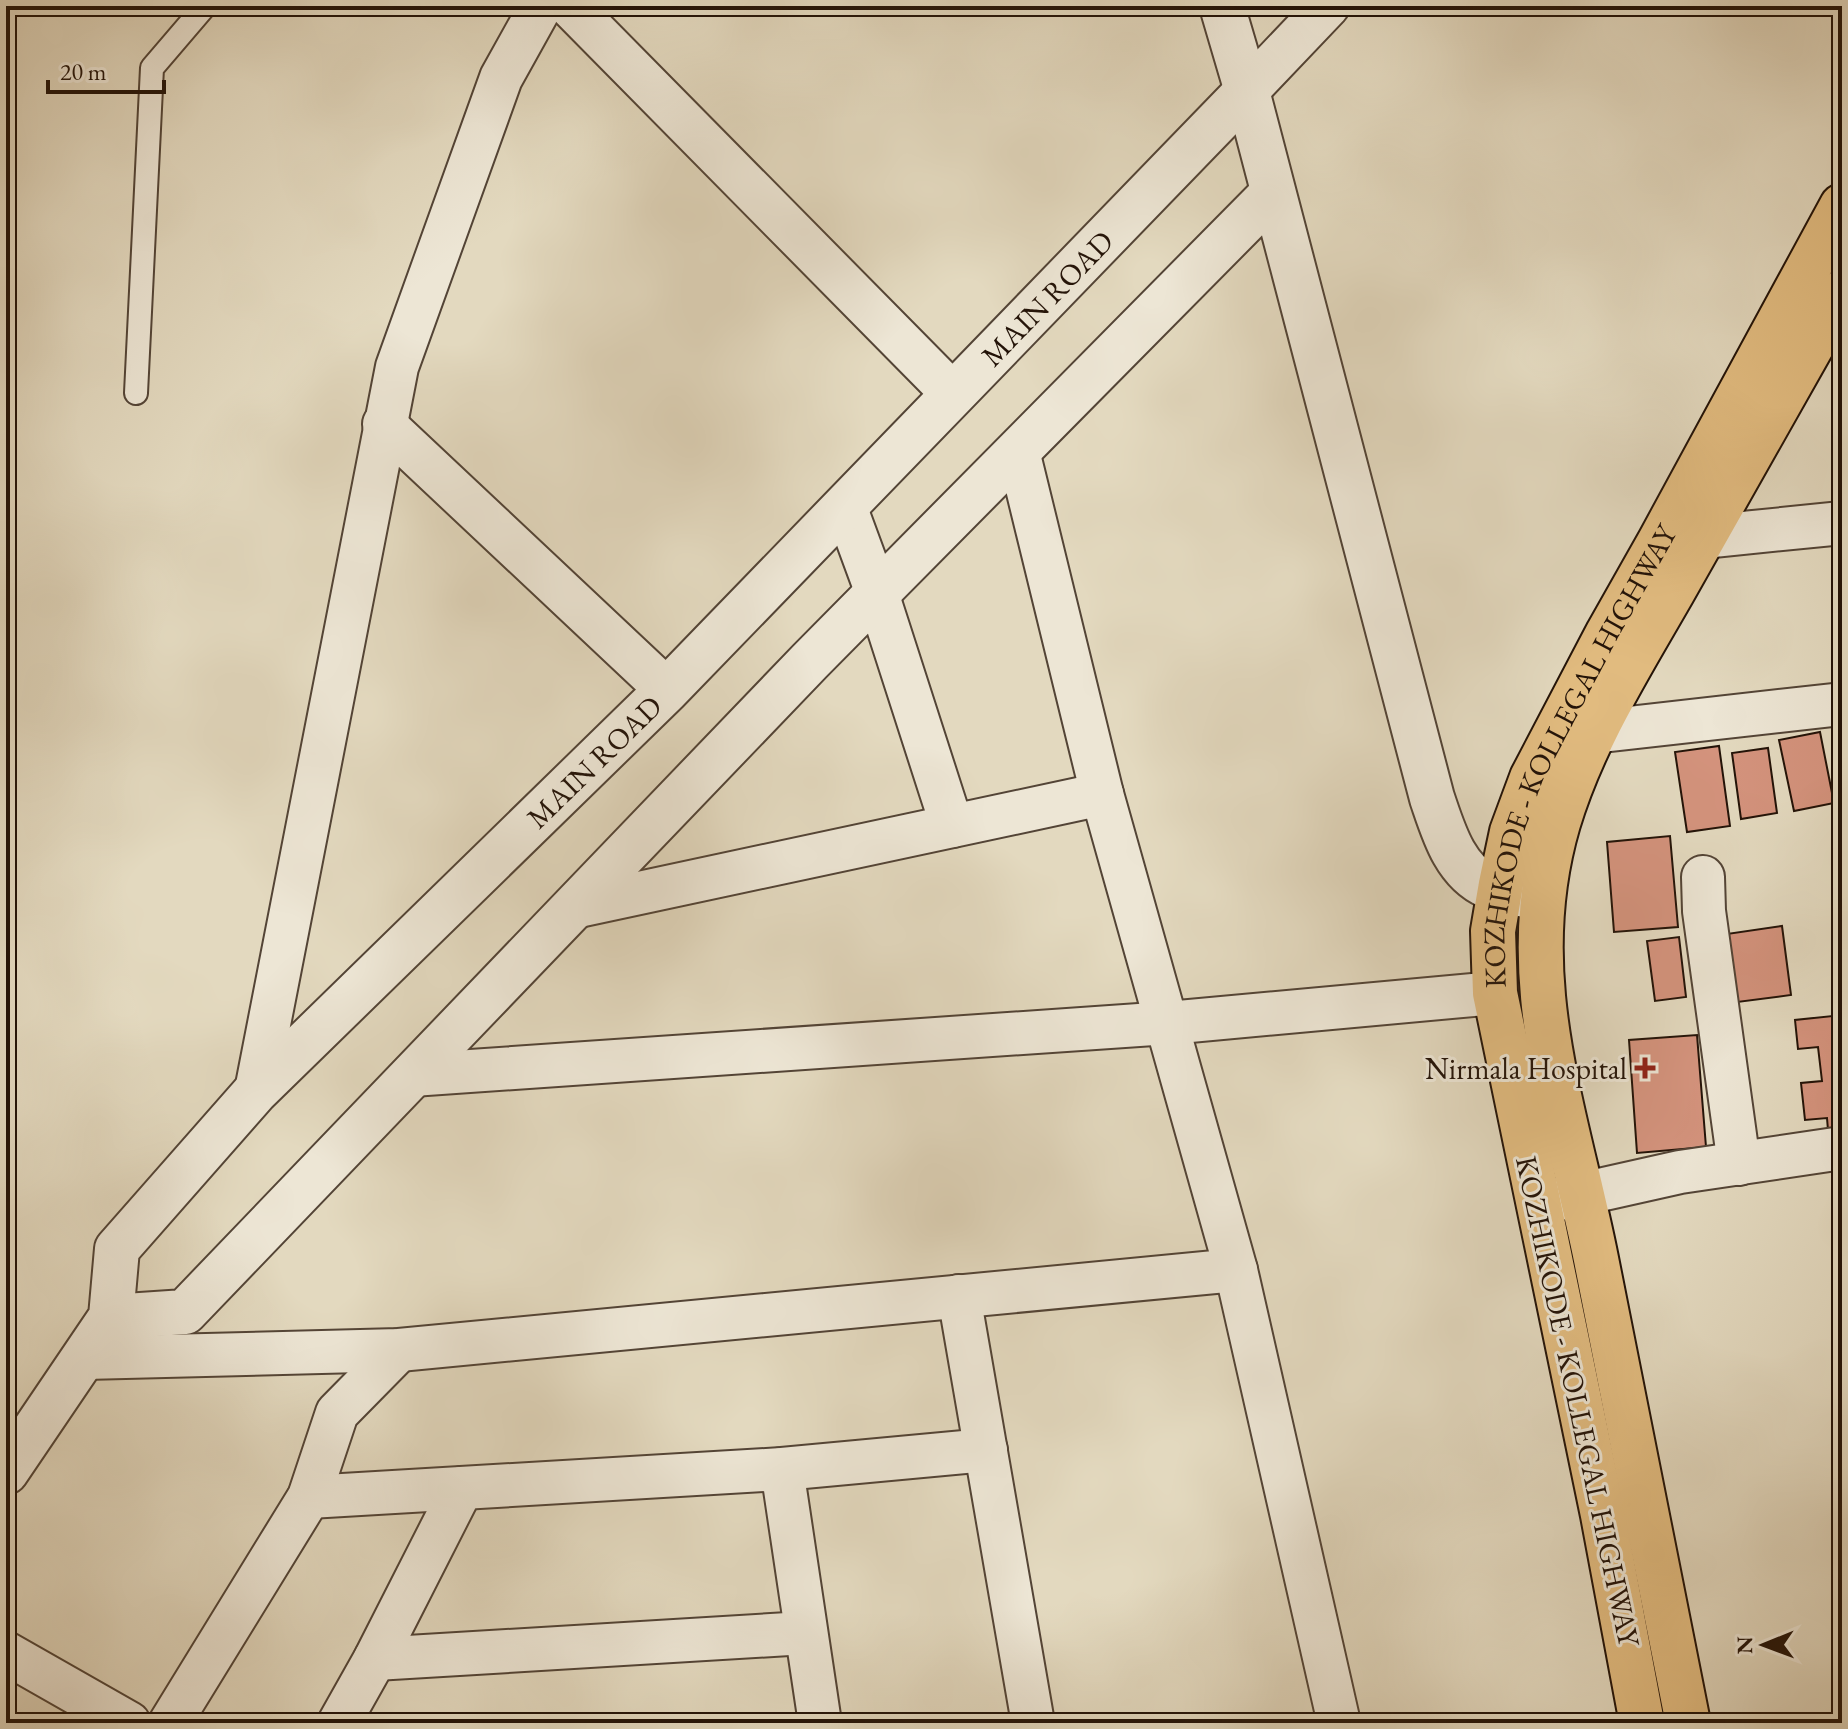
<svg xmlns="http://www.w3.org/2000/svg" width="1848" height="1729" viewBox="0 0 1848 1729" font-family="'EB Garamond',serif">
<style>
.building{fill:#d4937d;stroke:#231308;stroke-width:2}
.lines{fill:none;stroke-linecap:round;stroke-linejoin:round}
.service-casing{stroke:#534436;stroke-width:26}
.minor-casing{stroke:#534436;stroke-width:46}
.tertiary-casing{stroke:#534436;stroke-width:48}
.primary-casing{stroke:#231308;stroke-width:48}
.service{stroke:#ede6d5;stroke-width:22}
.minor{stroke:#ede6d5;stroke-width:42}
.tertiary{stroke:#ede6d5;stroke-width:44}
.primary{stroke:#e2bc80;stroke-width:44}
.poi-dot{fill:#8f2418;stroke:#ede6d5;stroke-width:3}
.labels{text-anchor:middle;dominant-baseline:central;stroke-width:6;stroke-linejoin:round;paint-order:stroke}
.street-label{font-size:30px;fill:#231308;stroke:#ede6d5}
.poi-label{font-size:30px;fill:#231308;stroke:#ede6d5;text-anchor:end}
</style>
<rect width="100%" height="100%" fill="#e3d9bf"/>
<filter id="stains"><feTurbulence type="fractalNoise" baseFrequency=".0025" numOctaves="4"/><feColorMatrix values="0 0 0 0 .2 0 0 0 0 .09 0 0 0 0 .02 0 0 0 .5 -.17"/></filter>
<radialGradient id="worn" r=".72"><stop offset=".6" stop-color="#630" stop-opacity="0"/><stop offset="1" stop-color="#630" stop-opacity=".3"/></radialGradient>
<!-- building -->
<g class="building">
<polygon points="1842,637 1842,673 1834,639"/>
<polygon points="1820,732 1834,803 1794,811 1779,740"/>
<polygon points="1719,746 1730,826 1687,832 1675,752"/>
<polygon points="1768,748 1777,813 1741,819 1732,753"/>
<polygon points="1670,836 1678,927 1614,932 1607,842"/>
<polygon points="1782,926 1791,995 1722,1004 1713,936"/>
<polygon points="1679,937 1686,997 1655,1001 1647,941"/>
<polygon points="1842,1015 1842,1128 1828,1130 1827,1118 1805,1120 1801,1083 1822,1081 1818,1047 1798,1049 1795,1020"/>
<polygon points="1697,1035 1706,1147 1637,1153 1629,1040"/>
</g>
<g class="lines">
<!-- service casing -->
<g class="service-casing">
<polyline id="service" points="136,393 152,68 205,6"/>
</g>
<!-- minor casing -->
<g class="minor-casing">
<g id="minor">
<polyline points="570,6 953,394"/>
<polyline points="1247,91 1328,6"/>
<polyline points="384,424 667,690"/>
<polyline points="1018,451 1102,794 1236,1270 1339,1723"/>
<polyline points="845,506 877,593 952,826"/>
<polyline points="1703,537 1842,523"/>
<polyline points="1566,730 1593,732 1842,704"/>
<polyline points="1703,877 1704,911 1739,1164"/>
<polyline points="574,907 1102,794"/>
<polyline points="412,1075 1168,1023 1495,993"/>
<polyline points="256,1091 397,367 501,78 541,6"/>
<polyline points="1546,1202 1680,1172 1842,1148"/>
<polyline points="959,1296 1033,1723"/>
<polyline points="85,1358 399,1350 1236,1270"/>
<polyline points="782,1469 820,1723"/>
<polyline points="309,1497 782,1469 986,1450"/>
<polyline points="6,1653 129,1723"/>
<polyline points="375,1659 805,1633"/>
<polyline points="170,1723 309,1497 337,1413 399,1350"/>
<polyline points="339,1723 375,1659 462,1488"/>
</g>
</g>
<!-- tertiary casing -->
<g class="tertiary-casing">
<g id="tertiary">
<path d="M1222 6 1247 91 1432 798C1443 830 1454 871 1488 886 1503 892 1521 894 1537 897"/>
<polyline points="111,1317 185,1312 810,661 1273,193"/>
<path id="s1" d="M6 1472 111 1317 117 1249 256 1091 667 690 1247 91"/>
</g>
</g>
<!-- primary casing -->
<g class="primary-casing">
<g id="primary">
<path id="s2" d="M1642 1723 1603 1515 1495 993 1493 931 1501 884 1512 832 1532 778 1608 633 1660 541 1842 206"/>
<path d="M1688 1723C1656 1568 1626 1413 1596 1259 1566 1109 1513 976 1558 823 1583 740 1630 666 1673 591 1729 491 1786 392 1842 292"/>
</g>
</g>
<!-- service -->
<use href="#service" class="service"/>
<!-- minor -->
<use href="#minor" class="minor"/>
<!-- tertiary -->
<use href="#tertiary" class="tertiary"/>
<!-- primary -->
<use href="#primary" class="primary"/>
</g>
<!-- markers -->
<path class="poi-dot" d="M1641 1056h8v8h8v8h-8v8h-8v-8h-8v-8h8z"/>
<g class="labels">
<!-- street labels -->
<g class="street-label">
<text stroke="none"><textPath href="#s1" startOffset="1586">MAIN ROAD</textPath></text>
<text stroke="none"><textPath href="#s2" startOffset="1000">KOZHIKODE - KOLLEGAL HIGHWAY</textPath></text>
<text stroke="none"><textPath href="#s1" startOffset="938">MAIN ROAD</textPath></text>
<text transform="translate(1578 1401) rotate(78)">KOZHIKODE - KOLLEGAL HIGHWAY</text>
</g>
<!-- poi labels -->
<g class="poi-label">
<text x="1627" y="1068">Nirmala Hospital</text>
</g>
</g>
<!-- margin -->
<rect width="1848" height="1729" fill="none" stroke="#e3d9bf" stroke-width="32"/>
<rect x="8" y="8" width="1832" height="1713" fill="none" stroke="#231308" stroke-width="4"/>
<rect x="16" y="16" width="1816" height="1697" fill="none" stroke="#231308" stroke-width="2"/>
<!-- north arrow -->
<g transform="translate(1764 1645) rotate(269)" stroke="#ede6d5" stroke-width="6" paint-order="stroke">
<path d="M0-6L14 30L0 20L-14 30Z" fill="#231308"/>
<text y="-12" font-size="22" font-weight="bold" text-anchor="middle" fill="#231308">N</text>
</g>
<!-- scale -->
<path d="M48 80v12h116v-12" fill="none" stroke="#231308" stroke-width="4"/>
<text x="60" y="80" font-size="24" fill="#231308" stroke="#ede6d5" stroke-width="6" paint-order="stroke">20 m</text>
<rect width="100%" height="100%" filter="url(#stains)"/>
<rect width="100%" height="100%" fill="url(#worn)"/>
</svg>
